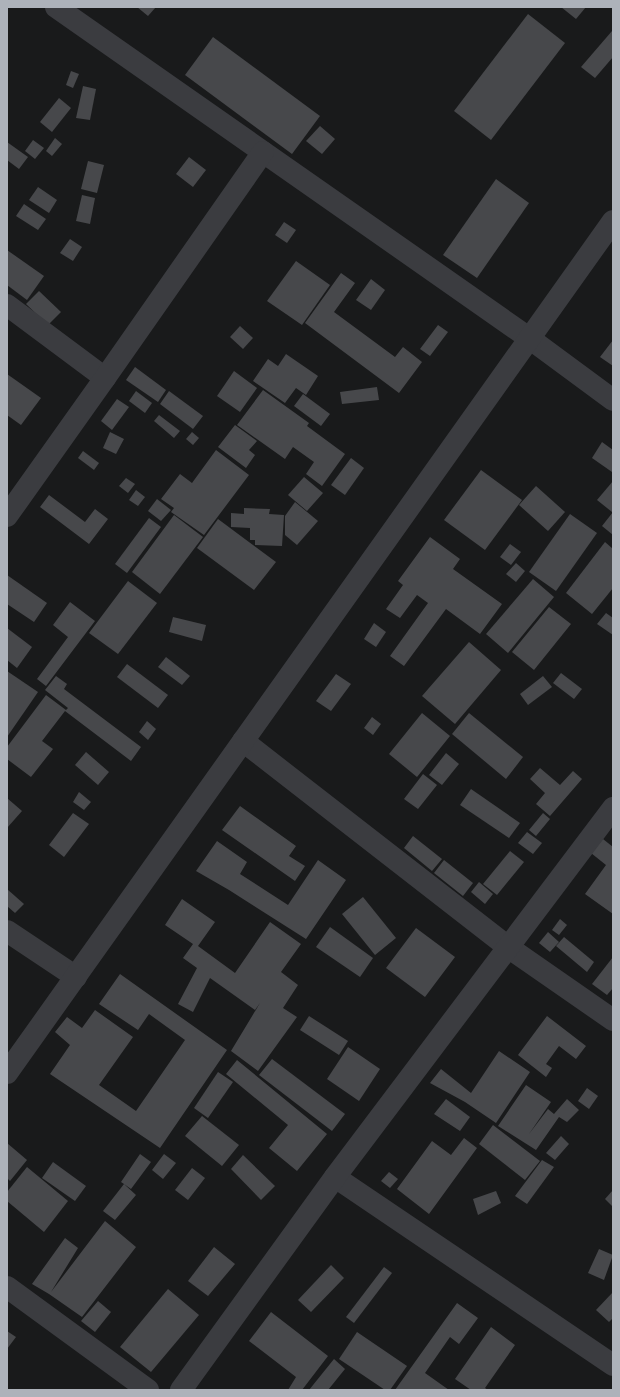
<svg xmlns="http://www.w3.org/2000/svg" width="620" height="1397" viewBox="0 0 620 1397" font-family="'Roboto Condensed',sans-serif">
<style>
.building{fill:#47484b}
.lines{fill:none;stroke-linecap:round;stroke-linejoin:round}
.minor{stroke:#3b3c40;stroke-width:22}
</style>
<rect width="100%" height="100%" fill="#191a1b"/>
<!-- building -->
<g class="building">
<polygon points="137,7 156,7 148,16"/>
<polygon points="561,7 586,7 576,19"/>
<polygon points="528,14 565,43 491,140 454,111"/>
<polygon points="612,31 613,57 595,78 581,67"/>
<polygon points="213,37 320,116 292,154 185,75"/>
<polygon points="71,71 79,74 73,88 66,85"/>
<polygon points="83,86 96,89 90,120 76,118"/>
<polygon points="59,98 71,108 52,132 40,122"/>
<polygon points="320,126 335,139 322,154 306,141"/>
<polygon points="55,138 62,144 52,156 46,151"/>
<polygon points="33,140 44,148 35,159 25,151"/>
<polygon points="7,142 28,157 19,169 7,160"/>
<polygon points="189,157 206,170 193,187 176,174"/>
<polygon points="88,161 104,165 97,193 81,189"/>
<polygon points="496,179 529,203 477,278 443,255"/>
<polygon points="38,187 57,200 49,213 29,200"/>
<polygon points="82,195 95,198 90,224 76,221"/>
<polygon points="24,204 46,219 38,230 16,216"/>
<polygon points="284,222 296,230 287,243 275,235"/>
<polygon points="70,239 82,247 73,261 60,253"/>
<polygon points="7,250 44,276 27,300 7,285"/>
<polygon points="296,261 330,285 302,325 267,301"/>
<polygon points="341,273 355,283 334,312 395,357 403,347 422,362 399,393 305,323"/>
<polygon points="371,279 385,290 371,310 356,300"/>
<polygon points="39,291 61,312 48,325 26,304"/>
<polygon points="438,325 448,332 430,356 420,349"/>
<polygon points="240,326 253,338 243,349 230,337"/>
<polygon points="613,340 613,366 600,357"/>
<polygon points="286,354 318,376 306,395 296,388 285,403 253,381 268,359 278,366"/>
<polygon points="135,367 166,390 158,402 126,380"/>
<polygon points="234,371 257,388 240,412 217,396"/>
<polygon points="7,374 41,398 21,425 7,415"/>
<polygon points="377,387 379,400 342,404 340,392"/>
<polygon points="263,390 309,423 307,426 345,454 322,486 306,474 314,462 293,447 285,459 237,425"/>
<polygon points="136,391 152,403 145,413 129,401"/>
<polygon points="169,391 203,416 193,429 160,404"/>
<polygon points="303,394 330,414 321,426 294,406"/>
<polygon points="117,399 129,407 112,430 101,421"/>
<polygon points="159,415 180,431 174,438 154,421"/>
<polygon points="235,425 257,441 249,450 255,455 246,468 218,447"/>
<polygon points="110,432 124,439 116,454 103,448"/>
<polygon points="192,432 199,438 193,445 186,439"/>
<polygon points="602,442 613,450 612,472 592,458"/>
<polygon points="216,450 249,475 204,535 171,512 174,508 161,499 180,474 192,483"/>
<polygon points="83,451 99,463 94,470 78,458"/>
<polygon points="351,458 364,468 345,495 331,485"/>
<polygon points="481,470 522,500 485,550 444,520"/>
<polygon points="304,477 323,493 307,511 288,495"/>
<polygon points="126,478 135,484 128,493 119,486"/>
<polygon points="613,481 613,510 612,512 597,500"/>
<polygon points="536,486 565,512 548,531 519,505"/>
<polygon points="136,490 145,497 138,506 129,500"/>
<polygon points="49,495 85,522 95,509 108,519 89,544 40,507"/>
<polygon points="157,499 171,510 161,521 148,511"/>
<polygon points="295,502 318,521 297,545 285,535 285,516"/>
<polygon points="244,508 270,509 269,514 284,515 282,546 255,545 255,540 250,540 250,528 231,527 231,513 244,514"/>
<polygon points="613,512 613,535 602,526"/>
<polygon points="570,514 597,533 556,591 529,572"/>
<polygon points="174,515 203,537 160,594 132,572"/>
<polygon points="149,518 161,527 127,573 115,564"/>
<polygon points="218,519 276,562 254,590 197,548"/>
<polygon points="430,537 460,559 453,569 502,604 480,634 446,609 404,666 390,656 428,603 417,595 400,618 386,609 403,585 398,581"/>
<polygon points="605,542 613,549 613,588 592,614 566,593"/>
<polygon points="510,544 521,552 511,565 500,557"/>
<polygon points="516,563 525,571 516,582 506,574"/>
<polygon points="7,575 47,603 34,622 7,604"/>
<polygon points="533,579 554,597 508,653 486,634"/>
<polygon points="128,581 157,603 118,654 89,633"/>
<polygon points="70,602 95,621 46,686 37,679 68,637 53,625"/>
<polygon points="549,607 571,624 534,670 512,652"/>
<polygon points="606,613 613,618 613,635 597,624"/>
<polygon points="173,617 206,625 202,641 169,632"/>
<polygon points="374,623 386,632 376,647 364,639"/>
<polygon points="7,628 32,647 17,668 7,660"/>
<polygon points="469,642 501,670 455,724 422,696"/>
<polygon points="166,657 190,676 182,685 158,667"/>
<polygon points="127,664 168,695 158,708 117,677"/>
<polygon points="7,671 38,692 7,737"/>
<polygon points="561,673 582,689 574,699 553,683"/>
<polygon points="336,674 351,684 331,711 316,701"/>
<polygon points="56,676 67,684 64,689 141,747 131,761 65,711 42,741 53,749 31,777 7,759 7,747 46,695 66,710 68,708 45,690"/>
<polygon points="543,676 552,687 528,705 520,694"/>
<polygon points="422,713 450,736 417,777 389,754"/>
<polygon points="469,713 523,757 506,779 452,734"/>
<polygon points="372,717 381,724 373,735 364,728"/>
<polygon points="147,721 156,729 148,740 139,732"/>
<polygon points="86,752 109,772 98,785 75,765"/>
<polygon points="446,753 459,764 442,785 429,775"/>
<polygon points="540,768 560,785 573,771 582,779 550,816 536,804 545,793 530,779"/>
<polygon points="423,774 437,785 418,809 404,799"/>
<polygon points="471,789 520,823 509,838 460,805"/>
<polygon points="79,792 91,802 84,810 73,802"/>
<polygon points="7,798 22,811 7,828"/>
<polygon points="240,806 296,846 289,856 305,866 295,881 222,830"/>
<polygon points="73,813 89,824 64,857 49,845"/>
<polygon points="543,813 550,819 536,836 529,830"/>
<polygon points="527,832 542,843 533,854 518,843"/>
<polygon points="413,836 442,859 432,871 404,848"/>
<polygon points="603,839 613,847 613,914 585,894 606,865 591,853"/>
<polygon points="217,841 247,862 240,874 288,905 318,860 346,880 306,939 229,890 196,871"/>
<polygon points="510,851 524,862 497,895 483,884"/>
<polygon points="444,860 473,883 463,896 434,873"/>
<polygon points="479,882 493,894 485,904 471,892"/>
<polygon points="7,889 24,904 15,913 7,906"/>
<polygon points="363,897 396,938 375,955 342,914"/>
<polygon points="182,899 215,922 198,946 235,973 270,922 301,944 281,972 298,985 283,1008 297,1017 258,1071 231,1051 260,1003 255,1010 210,978 193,1012 178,1004 197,968 183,958 193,944 165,925"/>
<polygon points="560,919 567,925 559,935 552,930"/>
<polygon points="330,927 373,958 360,977 316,947"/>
<polygon points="416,928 455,957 425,997 386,968"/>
<polygon points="548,932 559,942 550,952 539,943"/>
<polygon points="564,937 594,962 587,972 556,946"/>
<polygon points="613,957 613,988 607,995 592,984"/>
<polygon points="120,974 227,1050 160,1148 50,1074 70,1045 55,1032 67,1017 82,1028 95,1010 133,1037 99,1085 136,1111 185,1040 149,1014 138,1030 99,1004"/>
<polygon points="309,1016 348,1041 339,1055 300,1030"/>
<polygon points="547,1016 586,1046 576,1059 559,1046 546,1064 552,1068 546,1077 518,1055"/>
<polygon points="348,1047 380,1069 359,1101 327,1079"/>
<polygon points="499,1051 530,1072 496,1123 465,1102 430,1083 441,1069 471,1093"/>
<polygon points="272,1059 345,1114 332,1131 259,1075"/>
<polygon points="237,1060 327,1134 297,1171 269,1148 288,1125 226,1074"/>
<polygon points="218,1072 233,1082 208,1118 194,1108"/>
<polygon points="526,1085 551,1102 529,1134 548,1109 554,1114 567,1099 579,1110 567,1122 559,1117 536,1150 498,1126"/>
<polygon points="587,1088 598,1096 589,1109 578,1101"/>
<polygon points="446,1099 470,1117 460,1131 434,1114"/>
<polygon points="202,1116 239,1145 222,1166 185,1136"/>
<polygon points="493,1125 540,1161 525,1180 479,1144"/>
<polygon points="561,1136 569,1144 555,1160 546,1153"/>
<polygon points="464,1138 477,1148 429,1214 397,1189 432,1141 451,1155"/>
<polygon points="7,1143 27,1160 10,1181 7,1178"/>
<polygon points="140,1154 151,1162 131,1189 124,1184 136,1195 115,1220 103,1211 124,1184 121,1182"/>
<polygon points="164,1154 176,1163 163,1179 152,1170"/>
<polygon points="243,1155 275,1186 261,1200 231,1169"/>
<polygon points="542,1160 554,1167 527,1204 515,1196"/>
<polygon points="53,1162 86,1186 75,1201 42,1178"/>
<polygon points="27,1167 68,1201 44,1232 7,1201 7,1192"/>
<polygon points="192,1168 205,1178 188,1200 175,1190"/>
<polygon points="389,1172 398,1179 390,1188 381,1181"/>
<polygon points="613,1190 613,1207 605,1199"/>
<polygon points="496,1191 501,1203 478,1215 473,1199"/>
<polygon points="105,1221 136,1247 82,1317 49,1294 32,1284 65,1238 78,1248 51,1292"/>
<polygon points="214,1247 235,1264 208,1296 188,1281"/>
<polygon points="599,1249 613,1255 604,1280 588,1273"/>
<polygon points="331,1265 344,1278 311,1312 298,1300"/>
<polygon points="384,1267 392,1273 354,1323 346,1317"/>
<polygon points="168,1289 199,1315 151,1372 120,1347"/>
<polygon points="613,1292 613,1318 609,1322 596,1310"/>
<polygon points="98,1301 111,1312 95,1332 81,1321"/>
<polygon points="457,1303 478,1318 459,1344 450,1337 425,1373 449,1390 395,1390"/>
<polygon points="271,1312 328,1356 302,1390 288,1390 296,1377 249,1341"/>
<polygon points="491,1327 515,1345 485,1388 488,1390 471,1390 455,1379"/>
<polygon points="7,1331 16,1337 7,1349"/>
<polygon points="357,1332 407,1366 390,1390 385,1390 339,1359"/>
<polygon points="334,1359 345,1369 328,1390 309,1390"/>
</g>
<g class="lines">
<!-- minor -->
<g class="minor">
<polyline points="56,7 529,338 613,400"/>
<polyline points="7,305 105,378"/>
<polyline points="7,516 105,378 263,152"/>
<polyline points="243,741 508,947 613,1020"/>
<polyline points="7,931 76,977"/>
<polyline points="7,1073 613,221"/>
<polyline points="335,1177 613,1365"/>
<polyline points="7,1287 148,1390"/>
<polyline points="181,1390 335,1177 613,808"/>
</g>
</g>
<!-- border -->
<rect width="620" height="1397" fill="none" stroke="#adb2ba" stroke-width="16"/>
</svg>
